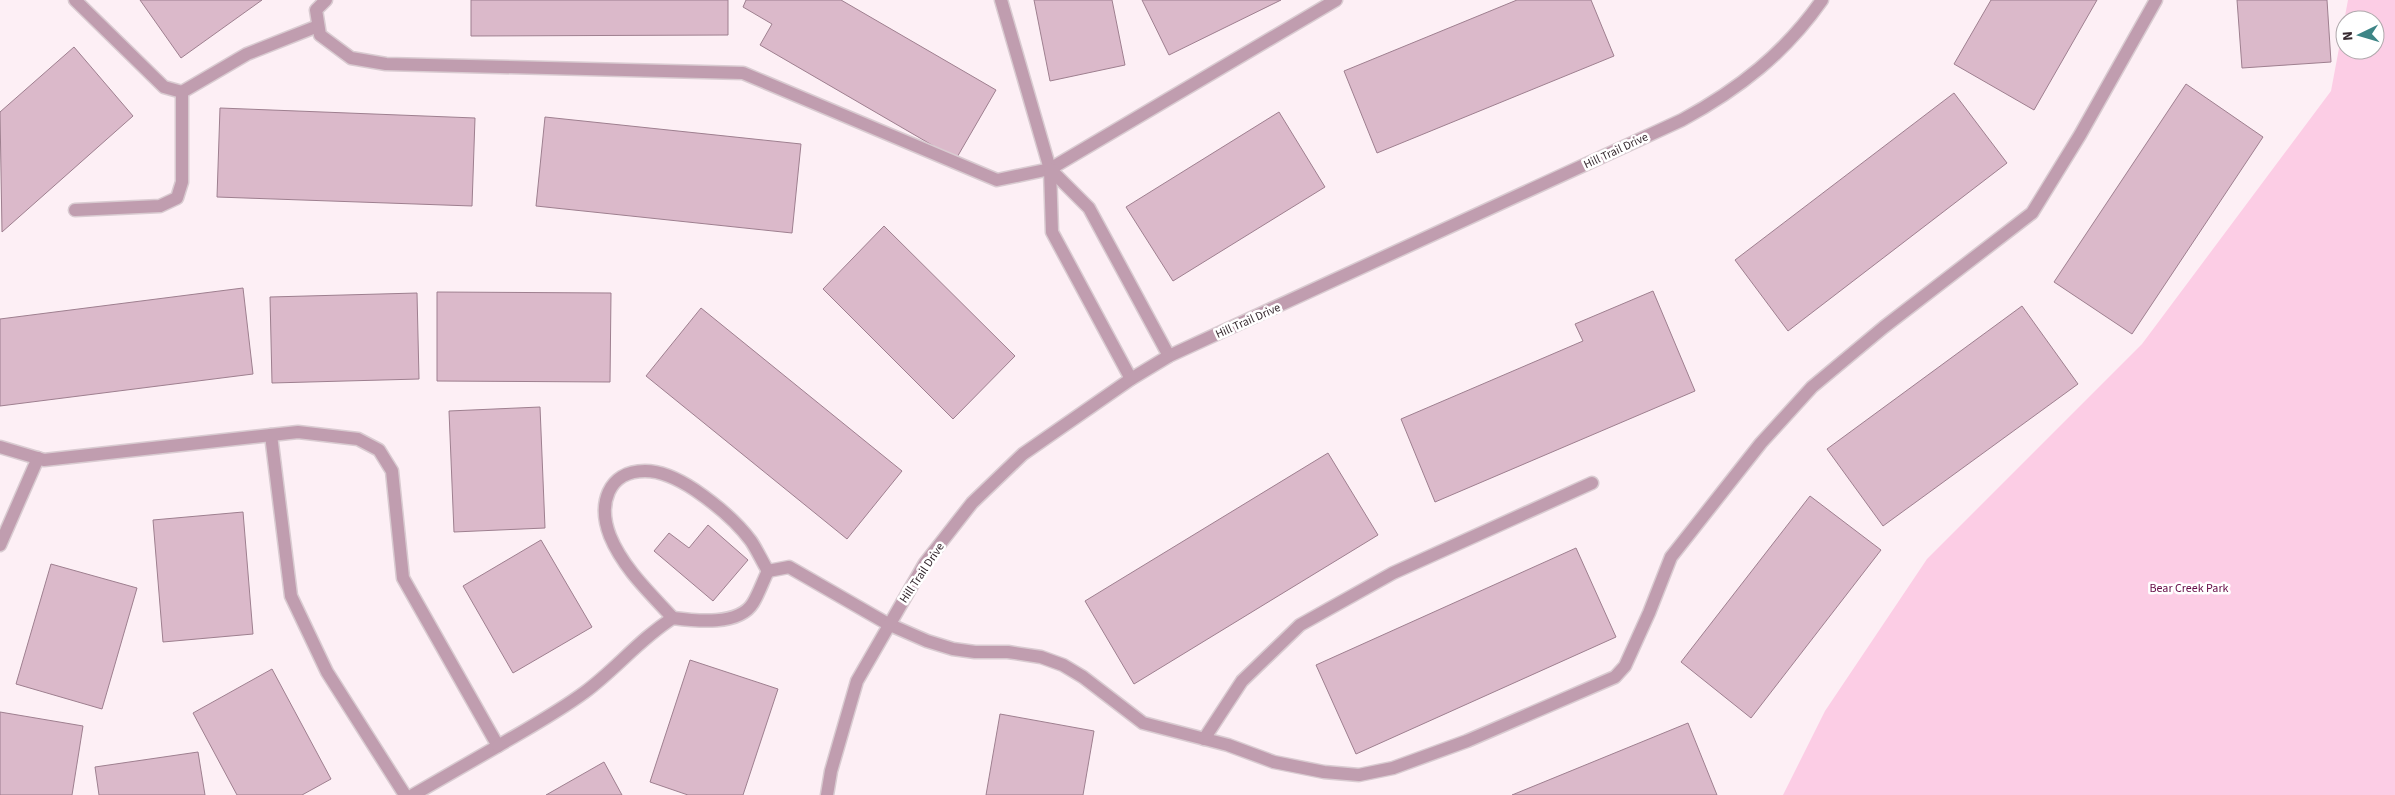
<svg xmlns="http://www.w3.org/2000/svg" width="2395" height="795" viewBox="0 0 2395 795" font-family="'Source Sans 3',sans-serif">
<style>
.green{fill:#fccde5;fill-rule:evenodd}
.building{fill:#dbb9ca;stroke:#9e7f8f}
.lines{fill:none;stroke-linecap:round;stroke-linejoin:round}
.service-casing{stroke:#d9cbd1;stroke-width:15}
.minor-casing{stroke:#d9cbd1;stroke-width:15}
.service{stroke:#c09daf;stroke-width:12}
.minor{stroke:#c09daf;stroke-width:12}
.labels{text-anchor:middle;dominant-baseline:central;stroke-width:5;stroke-linejoin:round;paint-order:stroke}
.street-label{font-size:12px;fill:#36292f;stroke:#fff}
.park-label{font-size:12px;fill:#650c46;stroke:#fff}
</style>
<rect width="100%" height="100%" fill="#fdeff5"/>
<!-- green -->
<path class="green" d="M2348 0H2395V795H1783L1825 711 1927 559 2142 344 2331 91ZM2345 20H2375V50H2345Z"/>
<!-- building -->
<g class="building">
<polygon points="140,0 262,0 181,58"/>
<polygon points="471,0 728,0 728,35 471,36"/>
<polygon points="746,0 841,0 996,90 956,159 760,45 772,24 743,7"/>
<polygon points="1034,0 1112,0 1125,65 1050,81"/>
<polygon points="1142,0 1281,0 1169,55"/>
<polygon points="1517,0 1591,0 1614,56 1377,153 1344,71"/>
<polygon points="1991,0 2097,0 2034,110 1954,64"/>
<polygon points="2237,0 2327,0 2331,62 2242,68"/>
<polygon points="74,47 133,116 2,232 0,112"/>
<polygon points="2186,84 2263,137 2132,334 2054,282"/>
<polygon points="1954,93 2007,163 1788,331 1735,260"/>
<polygon points="220,108 475,118 472,206 217,197"/>
<polygon points="1279,112 1325,187 1173,281 1126,207"/>
<polygon points="545,117 801,144 792,233 536,206"/>
<polygon points="884,226 1015,356 953,419 823,289"/>
<polygon points="243,288 253,374 0,406 0,319"/>
<polygon points="1653,291 1695,391 1435,502 1401,419 1583,341 1575,324"/>
<polygon points="437,292 611,293 610,382 437,381"/>
<polygon points="417,293 419,379 272,383 270,297"/>
<polygon points="2022,306 2078,384 1883,526 1827,449"/>
<polygon points="701,308 902,471 847,539 646,376"/>
<polygon points="540,407 545,528 454,532 449,411"/>
<polygon points="1328,453 1378,535 1134,684 1085,601"/>
<polygon points="1810,496 1881,550 1751,718 1681,662"/>
<polygon points="243,512 253,634 163,642 153,520"/>
<polygon points="708,525 748,560 713,601 654,551 669,533 689,548"/>
<polygon points="541,540 592,627 513,673 463,586"/>
<polygon points="1576,548 1616,637 1356,754 1316,665"/>
<polygon points="51,564 137,588 102,709 16,684"/>
<polygon points="690,660 778,689 743,795 688,795 650,782"/>
<polygon points="272,669 331,779 302,795 237,795 193,713"/>
<polygon points="0,712 83,726 72,795 0,795"/>
<polygon points="1000,714 1094,731 1083,795 986,795"/>
<polygon points="1688,723 1717,795 1512,795"/>
<polygon points="198,752 205,795 99,795 95,767"/>
<polygon points="604,762 622,795 546,795"/>
</g>
<g class="lines">
<!-- service casing -->
<g class="service-casing">
<g id="service">
<polyline points="75,0 164,87 182,92 247,54 318,26"/>
<polyline points="326,0 316,10 320,35 351,58 386,64 743,73 997,180 1050,169 1336,0"/>
<polyline points="1001,0 1050,169 1052,232 1131,379"/>
<polyline points="1050,169 1089,208 1169,356"/>
<polyline points="75,210 160,206 177,198 182,182 182,92"/>
<polyline points="271,435 291,596 327,672 405,795"/>
<polyline points="0,447 44,460 298,432 358,439 379,450 392,471 403,578 498,746 413,795"/>
<polyline points="0,545 38,458"/>
<polyline points="768,571 789,567 888,624 927,641 953,649 975,652 1008,652 1041,657 1063,665 1083,677 1143,723 1228,745 1274,762 1324,772 1359,775 1393,768 1467,741 1615,677 1625,666 1649,613 1671,557 1761,443 1812,387 1884,327 2032,213 2080,135 2156,0"/>
<path d="M673 618C650 593 623 568 610 536 598 505 607 471 645 471 663 471 680 480 695 490 714 503 737 522 751 541 757 550 762 561 768 571"/>
<polyline points="1204,739 1242,681 1300,625 1393,573 1592,483"/>
<path d="M498 746C527 729 558 712 585 692 616 669 641 638 673 618 696 621 739 626 753 603 759 593 763 581 768 571"/>
</g>
</g>
<!-- minor casing -->
<g class="minor-casing">
<path id="minor" d="M827 795 831 771 857 681 925 563 972 503 1023 454 1131 379 1169 356 1682 120C1739 89 1785 53 1822 0"/>
</g>
<!-- service -->
<use href="#service" class="service"/>
<!-- minor -->
<use href="#minor" class="minor"/>
</g>
<g class="labels">
<!-- street labels -->
<g class="street-label">
<text transform="translate(1616 151) rotate(-25)">Hill Trail Drive</text>
<text transform="translate(1248 321) rotate(-24)">Hill Trail Drive</text>
<text transform="translate(922 573) rotate(-56)">Hill Trail Drive</text>
</g>
<!-- park labels -->
<g class="park-label">
<text x="2189" y="588">Bear Creek Park</text>
</g>
</g>
<!-- north arrow -->
<g transform="translate(2360 35) rotate(265)"><circle r="24" fill="#ffffff" stroke="#afa9ac"/>
<path d="M0-4L9 19L0 12L-9 19Z" fill="#3d8586"/>
<text y="-8" font-size="14" font-weight="bold" text-anchor="middle" fill="#36292f">N</text>
</g>
</svg>
